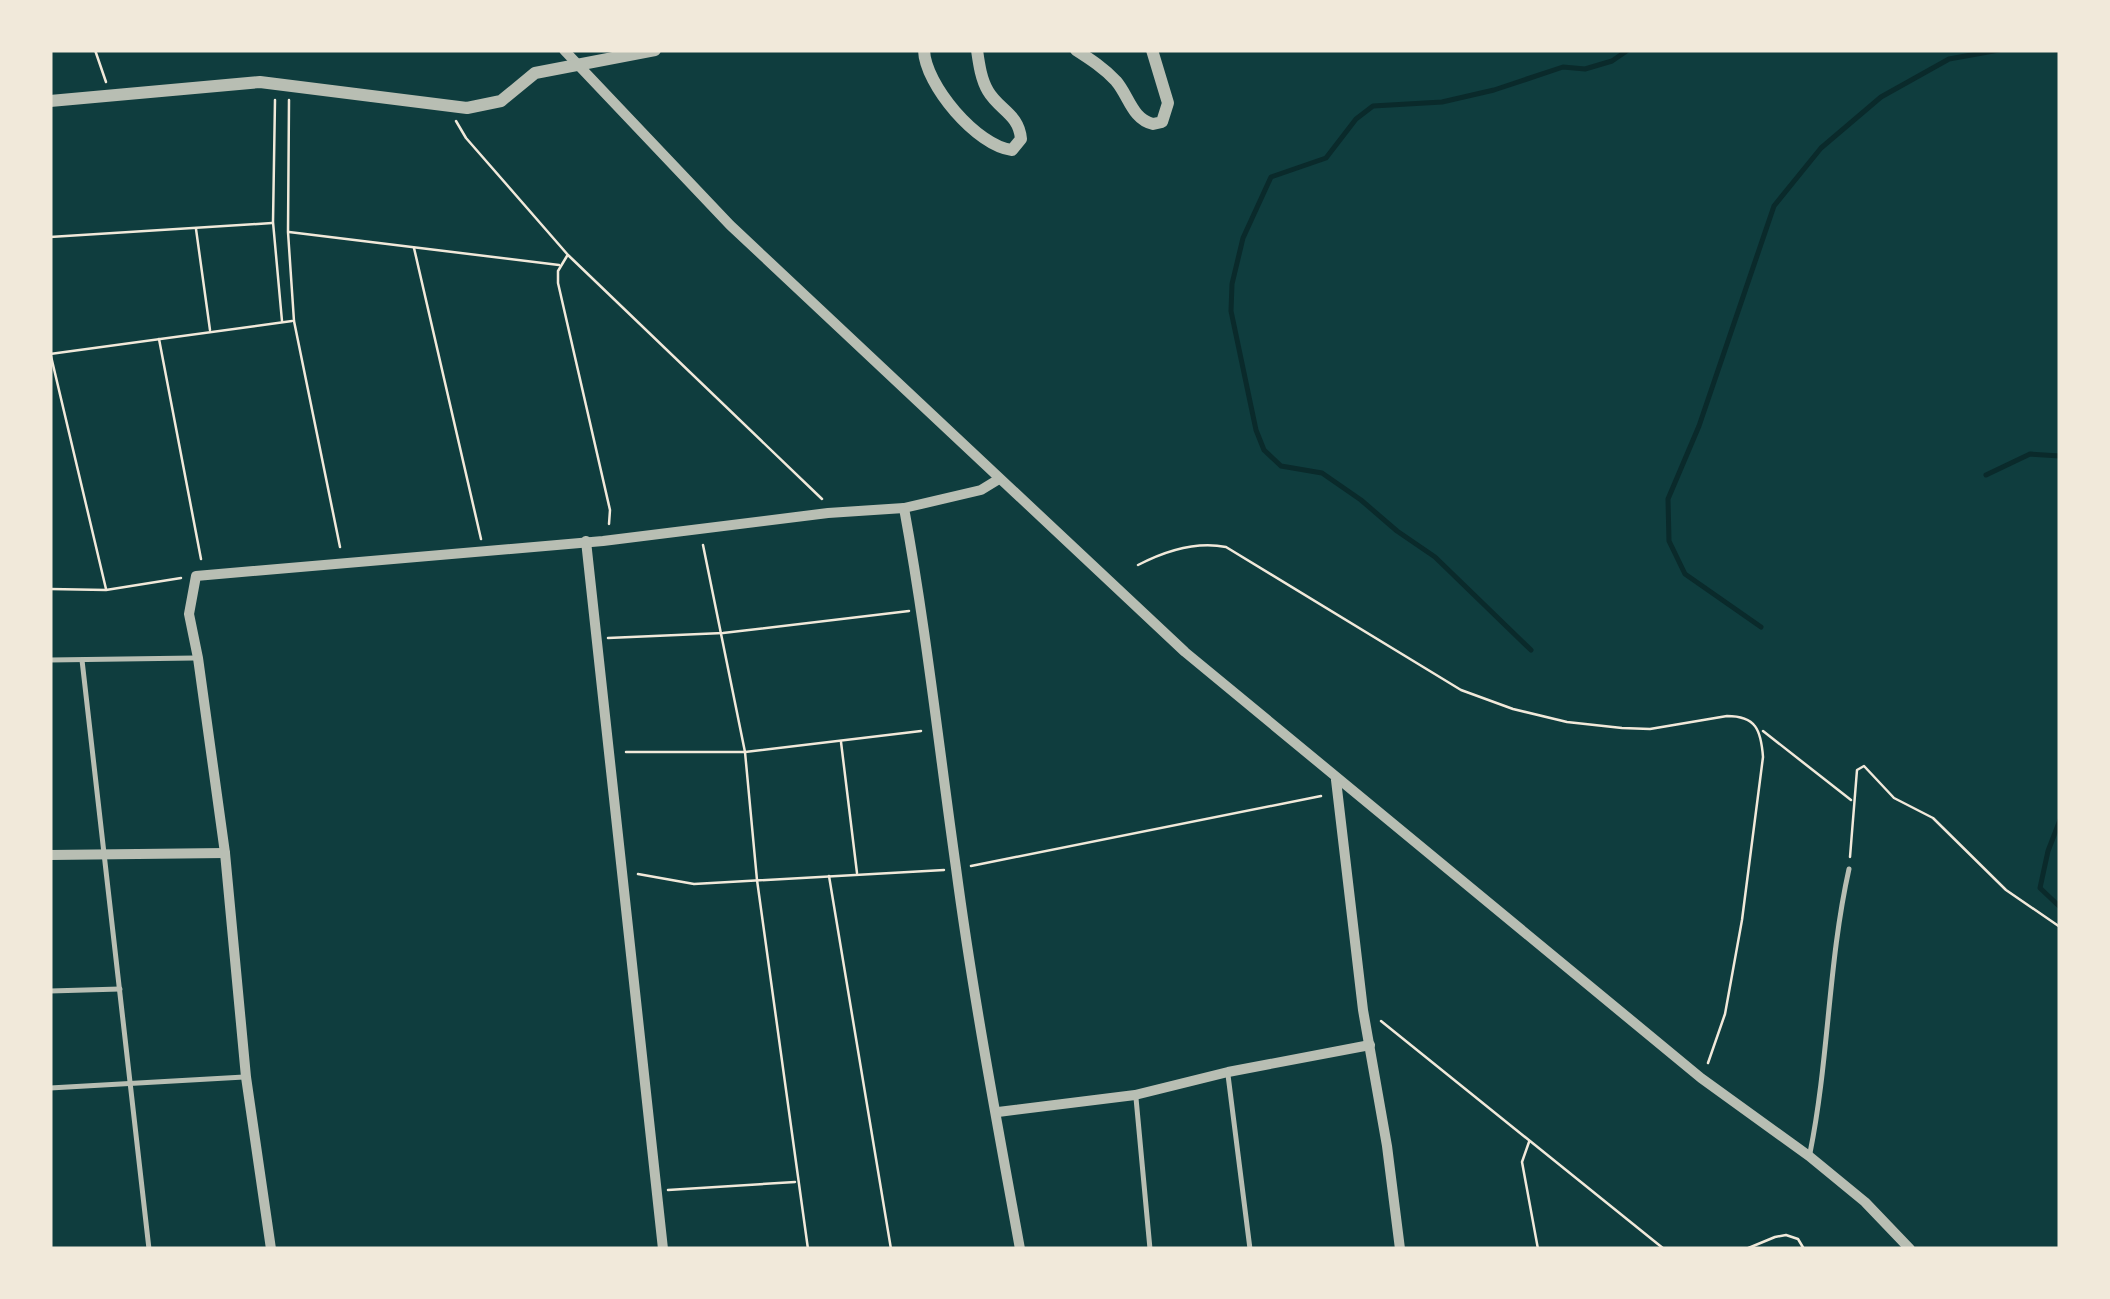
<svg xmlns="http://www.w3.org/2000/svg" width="2110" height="1299" viewBox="0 0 2110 1299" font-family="'Source Sans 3',sans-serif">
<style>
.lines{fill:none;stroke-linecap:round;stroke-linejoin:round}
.stream{stroke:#0a2a2b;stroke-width:5}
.path{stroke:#f1e9da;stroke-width:2.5}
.service{stroke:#b8beb3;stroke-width:5}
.minor{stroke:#b8beb3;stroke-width:10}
.tertiary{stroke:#b8beb3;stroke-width:12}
</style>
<rect width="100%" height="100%" fill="#0f3d3e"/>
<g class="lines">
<!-- stream -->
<g class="stream">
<polyline points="2055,50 2060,50"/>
<polyline points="1986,475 2030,454 2060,456"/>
<polyline points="1761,627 1685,574 1669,541 1668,499 1699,426 1774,206 1821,148 1881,97 1949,59 1999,50"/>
<polyline points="1531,650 1435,557 1397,531 1361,500 1322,473 1281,466 1264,450 1256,430 1231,311 1232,284 1243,238 1271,177 1326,158 1356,119 1373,106 1442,102 1494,90 1563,67 1585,69 1612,61 1628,50"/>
<polyline points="2060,820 2048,851 2040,888 2060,907"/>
</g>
<!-- path -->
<g class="path">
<polyline points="95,50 106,82"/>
<polyline points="275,100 273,222 282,321"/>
<polyline points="289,100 288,232 294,321 340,547"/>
<polyline points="456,121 466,138 568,255 822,499"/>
<polyline points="196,229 210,330"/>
<polyline points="289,232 559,265"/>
<polyline points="50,237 272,223"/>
<polyline points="414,248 481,539"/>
<polyline points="567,256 558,271 558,283 610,510 609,524"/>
<polyline points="159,339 201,559"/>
<polyline points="50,352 106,589"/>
<polyline points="50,354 292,321"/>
<polyline points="703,545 745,752 757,880 808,1249"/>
<path d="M1138 565C1165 551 1196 541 1226 547L1461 690 1513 709 1567 722 1622 728 1650 729 1727 716C1756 716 1761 730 1763 757L1742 920 1725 1014 1708 1063"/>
<polyline points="50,589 106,590 181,578"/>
<polyline points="608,638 723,633 909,611"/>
<polyline points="1763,731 1851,800"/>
<polyline points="841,742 857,873"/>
<polyline points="626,752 745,752 921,731"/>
<polyline points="1850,857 1857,770 1864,766 1894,798 1933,818 2006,890 2060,927"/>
<polyline points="971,866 1321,796"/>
<polyline points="638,874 694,884 944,870"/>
<polyline points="829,876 891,1249"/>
<polyline points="1381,1021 1664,1249"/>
<polyline points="1529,1142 1522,1162 1538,1249"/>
<polyline points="668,1190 795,1182"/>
<polyline points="1746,1249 1775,1237 1786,1235 1798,1239 1804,1249"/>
</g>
<!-- service -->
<g class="service">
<polyline points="50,660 195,658"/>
<polyline points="82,660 149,1249"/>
<polyline points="50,991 120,989"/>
<polyline points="1228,1075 1250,1249"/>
<polyline points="50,1088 244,1077"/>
<polyline points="1136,1098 1150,1249"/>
<path d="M1810 1153C1829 1059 1828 963 1849 869"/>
</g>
<!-- minor -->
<g class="minor">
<polyline points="564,50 730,225 1185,652 1701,1078 1809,1156 1865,1202 1910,1249"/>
<path d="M999 479 981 490 904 508C926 628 939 748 956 868 973 996 997 1122 1020 1249"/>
<polyline points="586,541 663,1249"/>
<polyline points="1336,780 1363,1010 1387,1146 1400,1249"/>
<polyline points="50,855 225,853"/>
<polyline points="998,1112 1135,1095 1228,1072 1370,1045"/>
<polyline points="271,1249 246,1077 225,853 198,658 189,614 196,576 603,541 828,513 904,508"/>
</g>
<!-- tertiary -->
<g class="tertiary">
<path d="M924 50C925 85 977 146 1012 150L1021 139C1019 114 999 110 988 91 981 79 979 64 977 50"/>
<path d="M1076 50C1090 59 1104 68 1116 81 1129 96 1132 119 1153 124L1162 122 1168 103 1152 50"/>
<polyline points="50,101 260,82 467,108 501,101 535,73 655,50"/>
</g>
</g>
<!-- border -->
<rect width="2110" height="1299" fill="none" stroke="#f1e9da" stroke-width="105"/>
</svg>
